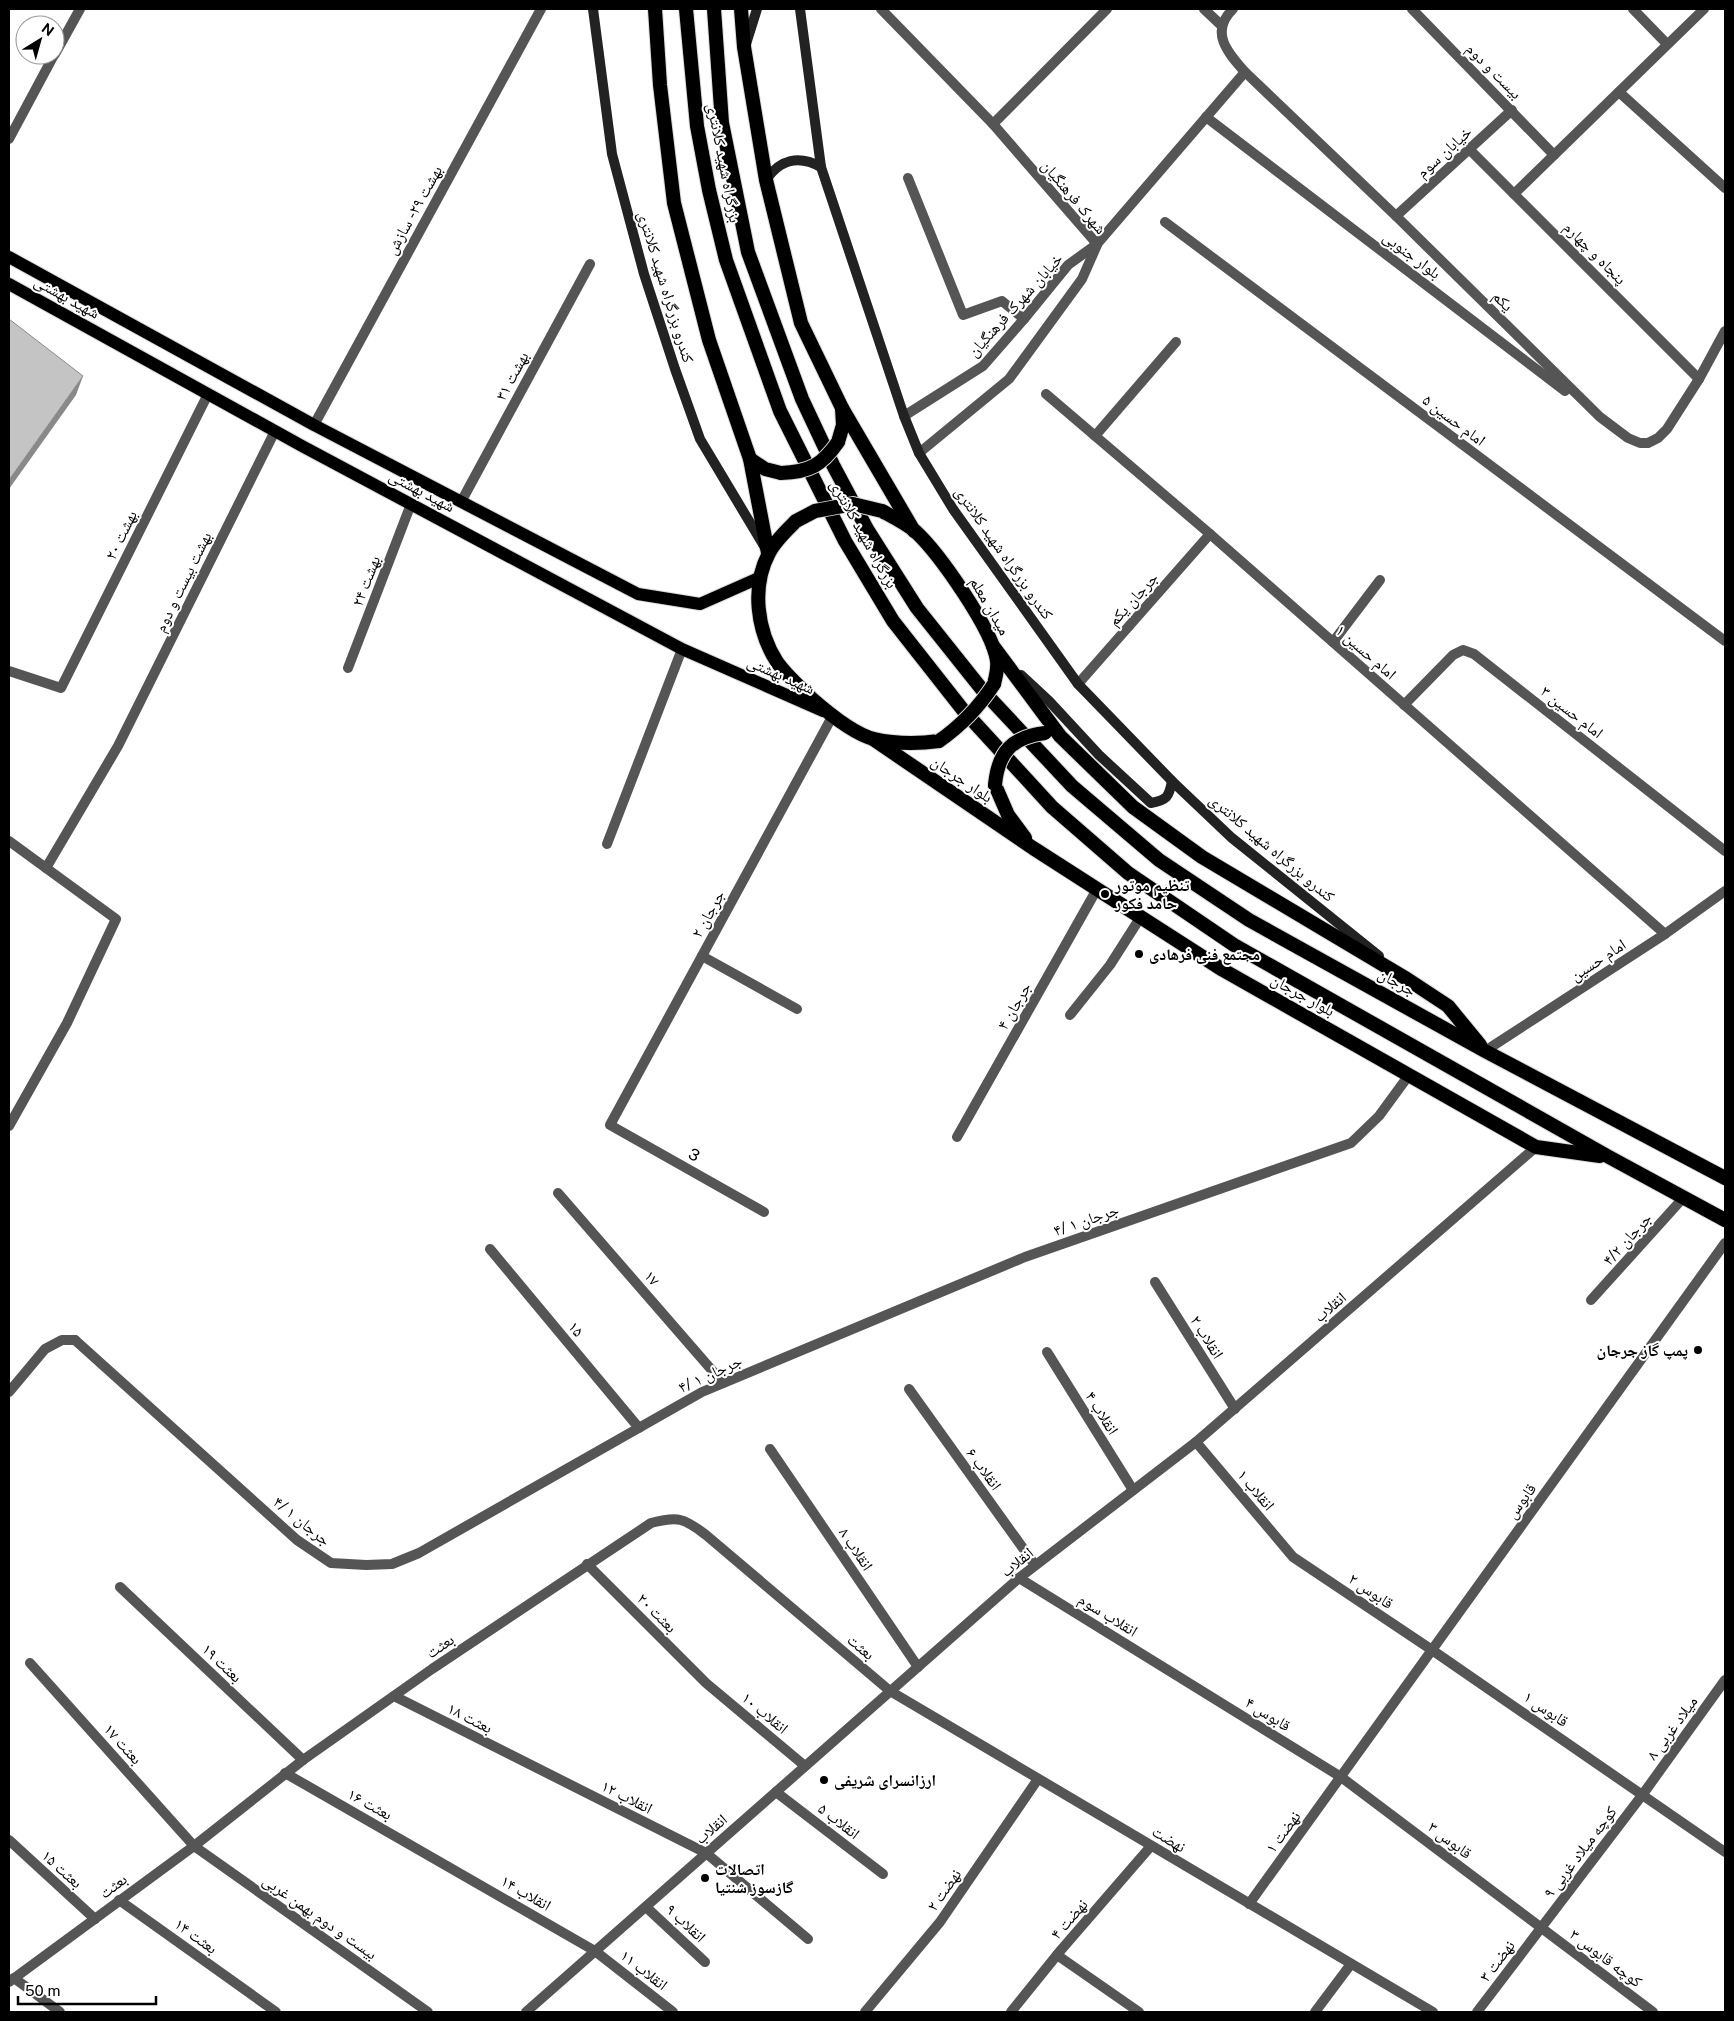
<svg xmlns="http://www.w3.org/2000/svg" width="1734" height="2021" viewBox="0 0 1734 2021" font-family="'Public Sans','Noto Naskh Arabic',sans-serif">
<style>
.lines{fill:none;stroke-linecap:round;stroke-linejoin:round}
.primary-casing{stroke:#dbdbdb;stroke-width:14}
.trunk-casing{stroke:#dbdbdb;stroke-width:16}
.service{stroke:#555;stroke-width:10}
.minor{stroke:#555;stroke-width:10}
.tertiary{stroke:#555;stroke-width:10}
.secondary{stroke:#222;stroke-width:10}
.primary{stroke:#000;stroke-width:12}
.trunk{stroke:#000;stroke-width:14}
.trunk-bridge-casing{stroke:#dbdbdb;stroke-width:16;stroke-linecap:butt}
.trunk-bridge{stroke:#000;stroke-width:14}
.shaded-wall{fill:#898989}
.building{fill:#c4c4c4;stroke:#898989}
.poi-dot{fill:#000;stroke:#fff;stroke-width:2}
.labels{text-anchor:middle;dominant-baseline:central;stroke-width:4;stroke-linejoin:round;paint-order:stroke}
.street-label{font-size:16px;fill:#000;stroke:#fff}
.poi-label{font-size:16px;font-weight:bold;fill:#000;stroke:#fff;text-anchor:start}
</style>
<rect width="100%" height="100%" fill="#fff"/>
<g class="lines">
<!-- primary casing -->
<g class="primary-casing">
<g id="primary">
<polyline points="9,257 314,425 638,594 700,604 761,577"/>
<polyline points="9,284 302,446 682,649 823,711"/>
</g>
</g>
<!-- trunk casing -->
<g class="trunk-casing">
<g id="trunk">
<polyline points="655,9 660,85 674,203 709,340 750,459 768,553"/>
<polyline points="686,9 697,126 709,190 726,260 780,411 845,541 893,621 963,710 1052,807 1128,873 1234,945 1609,1157 1725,1220"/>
<polyline points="714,9 722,123 748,252 802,399 833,465 867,529 917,608 984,692 1072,786 1159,860 1249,920 1485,1051 1725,1178"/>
<polyline points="741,9 744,47 766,180 801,323 842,408 914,531"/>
<polyline points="838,442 843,425 842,408"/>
<polyline points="750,459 765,469 781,473"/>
<path d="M882 511C893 517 905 523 915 531 939 553 993 630 997 661 998 669 996 676 994 684"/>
<path d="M796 521C786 531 775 541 769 553 751 587 757 631 777 662 786 675 800 687 811 698 827 712 853 734 874 739 896 744 917 744 939 741"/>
<polyline points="993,646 1060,736 1133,807 1202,857 1407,979 1448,1006 1480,1045"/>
<polyline points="873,739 1033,848 1223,970 1536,1147 1600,1156"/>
<polyline points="995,785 1008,815 1025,838"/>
</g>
</g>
<!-- service -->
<g class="service">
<polyline points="1070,1015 1110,965 1140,918"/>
<polyline points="75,1340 297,1540 331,1563 366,1565 392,1564 419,1553 702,1392 1025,1257 1351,1143 1379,1116 1409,1075"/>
</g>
<!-- minor -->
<g class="minor">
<polyline points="881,9 993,124 1097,244"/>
<polyline points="1204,9 1221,25"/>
<path d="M1233 9C1209 32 1228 53 1245 72L1396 216 1600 417 1628 438 1640 443H1648L1658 438 1667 429 1699 379 1725 331"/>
<polyline points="1412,9 1554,155"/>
<polyline points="1633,9 1667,44"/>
<polyline points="55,54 80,9"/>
<polyline points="1619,92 1725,188"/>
<polyline points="1206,117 1565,391"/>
<polyline points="993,124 1107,9"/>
<polyline points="9,139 54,55"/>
<polyline points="1469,149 1699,379"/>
<polyline points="908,178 963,315 1002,301 1024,319"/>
<polyline points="1514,194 1704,9"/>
<polyline points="1396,216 1512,110"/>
<polyline points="1165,222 1725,641"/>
<polyline points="1046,394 1210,534 1665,934"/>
<polyline points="904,416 983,366 1024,319 1068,265 1097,244 1245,72"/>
<polyline points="314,425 541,9"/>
<polyline points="1095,436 1176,342"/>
<polyline points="919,453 1009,379 1082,279 1097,245"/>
<polyline points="461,502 590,264"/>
<polyline points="1333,642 1380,580"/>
<polyline points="348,668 411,504"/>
<polyline points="9,671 61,688 208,394"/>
<polyline points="1078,684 1210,534"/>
<polyline points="1404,705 1453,655 1463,650 1474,654 1725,851"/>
<polyline points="9,841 116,919 67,1023 9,1126"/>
<polyline points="607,844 682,649"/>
<polyline points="46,868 118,746 275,431"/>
<polyline points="702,956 797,1009"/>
<polyline points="957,1137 1097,889"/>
<polyline points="558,1193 723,1383"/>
<polyline points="764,1212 610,1125 832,717"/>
<polyline points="490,1249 639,1428"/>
<polyline points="1155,1282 1235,1409"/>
<polyline points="1591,1300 1684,1197"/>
<polyline points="1047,1352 1133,1490"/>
<polyline points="909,1389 1035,1565"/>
<polyline points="9,1392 45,1349 62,1340 75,1340"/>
<polyline points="1196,1442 1293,1557 1432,1650 1725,1852"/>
<polyline points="770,1449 918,1667"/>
<polyline points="587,1564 706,1683 805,1766"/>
<polyline points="1019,1578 1341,1777 1653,2012"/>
<polyline points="120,1587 303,1760"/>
<polyline points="30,1663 194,1846"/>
<polyline points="394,1696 706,1853 808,1939"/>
<polyline points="285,1773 595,1951 673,2012"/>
<polyline points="776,1792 883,1874"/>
<polyline points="9,1840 95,1919"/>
<polyline points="119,1900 276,2012"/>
<polyline points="646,1907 705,1962"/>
<polyline points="1057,1955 1139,2012"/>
<polyline points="14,1978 60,2012"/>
<polyline points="865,2012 940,1922 1038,1779"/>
<polyline points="1011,2012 1061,1950 1151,1846"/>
<polyline points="1315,2012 1351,1964"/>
<polyline points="1477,2012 1643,1794 1725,1680"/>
</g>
<!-- tertiary -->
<g class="tertiary">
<polyline points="1485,1051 1665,934 1725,891"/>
<polyline points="194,1846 428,2012"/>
<polyline points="1249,1904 1725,1243"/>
<path d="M9 1982 194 1846 303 1760 432 1669 651 1523C678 1516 684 1518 706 1535L890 1691 1433 2012"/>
<polyline points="526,2012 1019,1578 1196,1442 1536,1147"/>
</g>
<!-- secondary -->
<g class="secondary">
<polyline points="593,9 612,154 644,274 675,369 700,439 764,546"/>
<polyline points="800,9 821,167 904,416 919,453 953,509 1078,684 1172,781 1232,838 1379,956"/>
<polyline points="746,44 757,9"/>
<path d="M766 180C780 159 799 155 821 167"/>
<path d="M1021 675 1049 701 1099 755 1151 803C1167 800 1169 797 1172 781"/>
</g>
<!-- primary -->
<use href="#primary" class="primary"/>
<!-- trunk -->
<use href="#trunk" class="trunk"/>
<!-- trunk-bridge casing -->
<g class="trunk-bridge-casing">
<g id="trunk-bridge">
<path d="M781 473C810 472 822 465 838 442"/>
<polyline points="796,521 815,511 853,504 882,511"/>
<path d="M939 741C962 725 979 707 994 684"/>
<path d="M995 785C998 752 1012 737 1045 733"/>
</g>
</g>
<!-- trunk-bridge -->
<use href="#trunk-bridge" class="trunk-bridge"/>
</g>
<!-- shaded-wall -->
<polygon class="shaded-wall" points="83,376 76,395 9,489 9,480"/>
<!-- building -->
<polygon class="building" points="9,319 83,376 9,480"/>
<!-- markers -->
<g class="poi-dot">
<circle cx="1105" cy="894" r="5"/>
<circle cx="1139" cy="954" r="5"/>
<circle cx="1698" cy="1350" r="5"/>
<circle cx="824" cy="1780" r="5"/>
<circle cx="705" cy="1878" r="5"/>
</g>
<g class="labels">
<!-- street labels -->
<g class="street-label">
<text transform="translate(1494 71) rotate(45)">بیست و دوم</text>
<text transform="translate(1444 152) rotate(-42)">خیابان سوم</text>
<text transform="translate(724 163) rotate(79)">بزرگراه شهید کلانتری</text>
<text transform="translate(1074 197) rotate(50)">شهرک فرهنگیان</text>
<text transform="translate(414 210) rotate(-61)">بهشت ۲۹ - سازش</text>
<text transform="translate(1595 253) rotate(45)">پنجاه و چهارم</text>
<text transform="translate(1412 255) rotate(37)">بلوار جنوبی</text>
<text transform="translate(666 287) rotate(73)">کندرو بزرگراه شهید کلانتری</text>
<text transform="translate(67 297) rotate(29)">شهید بهشتی</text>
<text transform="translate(1503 301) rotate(45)">یکم</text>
<text transform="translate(1015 305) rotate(-48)">خیابان شهرک فرهنگیان</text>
<text transform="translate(512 376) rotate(-62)">بهشت ۳۱</text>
<text transform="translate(1454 420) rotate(37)">امام حسین ۵</text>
<text transform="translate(422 491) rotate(28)">شهید بهشتی</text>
<text transform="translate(864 534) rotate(61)">بزرگراه شهید کلانتری</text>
<text transform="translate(121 535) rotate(-64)">بهشت ۲۰</text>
<text transform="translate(1004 553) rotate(55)">کندرو بزرگراه شهید کلانتری</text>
<text transform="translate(366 581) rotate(-69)">بهشت ۲۴</text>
<text transform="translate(183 582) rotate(-64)">بهشت بیست و دوم</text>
<text transform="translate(1133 599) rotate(-48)">جرجان یکم</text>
<text transform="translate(990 606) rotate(60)">میدان معلم</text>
<text transform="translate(1366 652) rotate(41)">امام حسین ۱</text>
<text transform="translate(781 675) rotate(24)">شهید بهشتی</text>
<text transform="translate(1572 712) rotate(38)">امام حسین ۳</text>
<text transform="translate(962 779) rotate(34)">بلوار جرجان</text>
<text transform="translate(1272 848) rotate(40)">کندرو بزرگراه شهید کلانتری</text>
<text transform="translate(708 914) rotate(-61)">جرجان ۲</text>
<text transform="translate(1598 960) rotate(-33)">امام حسین</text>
<text transform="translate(1397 982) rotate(29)">جرجان</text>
<text transform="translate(1303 995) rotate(29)">بلوار جرجان</text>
<text transform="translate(1014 1006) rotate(-60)">۴ جرجان</text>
<text transform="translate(694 1155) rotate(29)">3</text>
<text transform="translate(1086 1220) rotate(-19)">جرجان ۱ /۴</text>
<text transform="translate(1627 1239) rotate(-48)">۴/۲ جرجان</text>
<text transform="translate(652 1278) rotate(49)">۱۷</text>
<text transform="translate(1330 1307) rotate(-41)">انقلاب</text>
<text transform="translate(576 1329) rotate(50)">۱۵</text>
<text transform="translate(1207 1337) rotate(58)">۲ انقلاب</text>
<text transform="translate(710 1374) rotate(-25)">جرجان ۱ /۴</text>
<text transform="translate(1102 1413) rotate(58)">۴ انقلاب</text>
<text transform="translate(984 1469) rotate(54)">۶ انقلاب</text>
<text transform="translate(1256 1490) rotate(50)">انقلاب ۱</text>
<text transform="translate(1521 1501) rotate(-54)">قابوس</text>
<text transform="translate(302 1521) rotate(39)">جرجان ۱ /۴</text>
<text transform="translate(856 1549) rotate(56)">۸ انقلاب</text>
<text transform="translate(1017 1562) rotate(-39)">انقلاب</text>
<text transform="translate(1371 1591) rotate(34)">۲ قابوس</text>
<text transform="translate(657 1613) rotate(45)">۲۰ بعثت</text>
<text transform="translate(1108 1615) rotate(32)">انقلاب سوم</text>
<text transform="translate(440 1646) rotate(-34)">بعثت</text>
<text transform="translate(861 1647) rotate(40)">بعثت</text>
<text transform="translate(222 1663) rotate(43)">بعثت ۱۹</text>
<text transform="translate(1546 1709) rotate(34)">۱ قابوس</text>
<text transform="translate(765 1713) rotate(40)">۱۰ انقلاب</text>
<text transform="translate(1268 1714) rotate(32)">۴ قابوس</text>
<text transform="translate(470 1718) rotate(27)">۱۸ بعثت</text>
<text transform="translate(1672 1728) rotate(-54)">۸ میلاد غربی</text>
<text transform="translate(123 1744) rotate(48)">۱۷ بعثت</text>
<text transform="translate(627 1797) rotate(27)">۱۲ انقلاب</text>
<text transform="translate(370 1804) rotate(29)">۱۶ بعثت</text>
<text transform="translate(839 1821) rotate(38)">۵ انقلاب</text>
<text transform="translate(711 1829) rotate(-41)">انقلاب</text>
<text transform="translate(1283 1832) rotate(-54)">۱ نهضت</text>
<text transform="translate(1169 1839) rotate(31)">نهضت</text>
<text transform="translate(1450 1840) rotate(37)">۳ قابوس</text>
<text transform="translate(1580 1852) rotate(-53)">کوچه میلاد غربی ۹</text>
<text transform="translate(62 1869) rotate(42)">بعثت ۱۵</text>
<text transform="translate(113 1886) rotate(-37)">بعثت</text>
<text transform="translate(944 1890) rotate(-55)">۲ نهضت</text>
<text transform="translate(526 1893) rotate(30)">۱۴ انقلاب</text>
<text transform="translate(320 1917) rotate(35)">بیست و دوم بهمن غربی</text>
<text transform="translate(1069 1919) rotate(-49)">۴ نهضت</text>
<text transform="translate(686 1923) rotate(43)">۹ انقلاب</text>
<text transform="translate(196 1936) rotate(36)">۱۴ بعثت</text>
<text transform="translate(1606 1958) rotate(37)">کوچه قابوس ۳</text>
<text transform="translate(1497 1961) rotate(-53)">۳ نهضت</text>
<text transform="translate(644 1970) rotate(38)">۱۱ انقلاب</text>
</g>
<!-- poi labels -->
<g class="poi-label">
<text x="1115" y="885">تنظیم موتور<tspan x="1115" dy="18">حامد فکور</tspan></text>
<text x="1149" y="954">مجتمع فنی فرهادی</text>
<text x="1688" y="1350" text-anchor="end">پمپ گاز جرجان</text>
<text x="834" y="1780">ارزانسرای شریفی</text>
<text x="715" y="1869">اتصالات<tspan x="715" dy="18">گازسوز شنتیا</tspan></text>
</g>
</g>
<!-- border -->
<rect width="1734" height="2021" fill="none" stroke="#000000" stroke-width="20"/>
<!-- north arrow -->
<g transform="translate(40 40) rotate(37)"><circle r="24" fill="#ffffff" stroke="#999999"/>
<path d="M0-4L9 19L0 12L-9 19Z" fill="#000000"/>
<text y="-8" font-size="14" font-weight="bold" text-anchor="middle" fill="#000000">N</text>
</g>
<!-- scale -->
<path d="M18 1996v8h138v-8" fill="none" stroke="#000000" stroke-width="2.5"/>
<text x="25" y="1996" font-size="15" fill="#000000" stroke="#ffffff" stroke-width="4" paint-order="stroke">50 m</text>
</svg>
